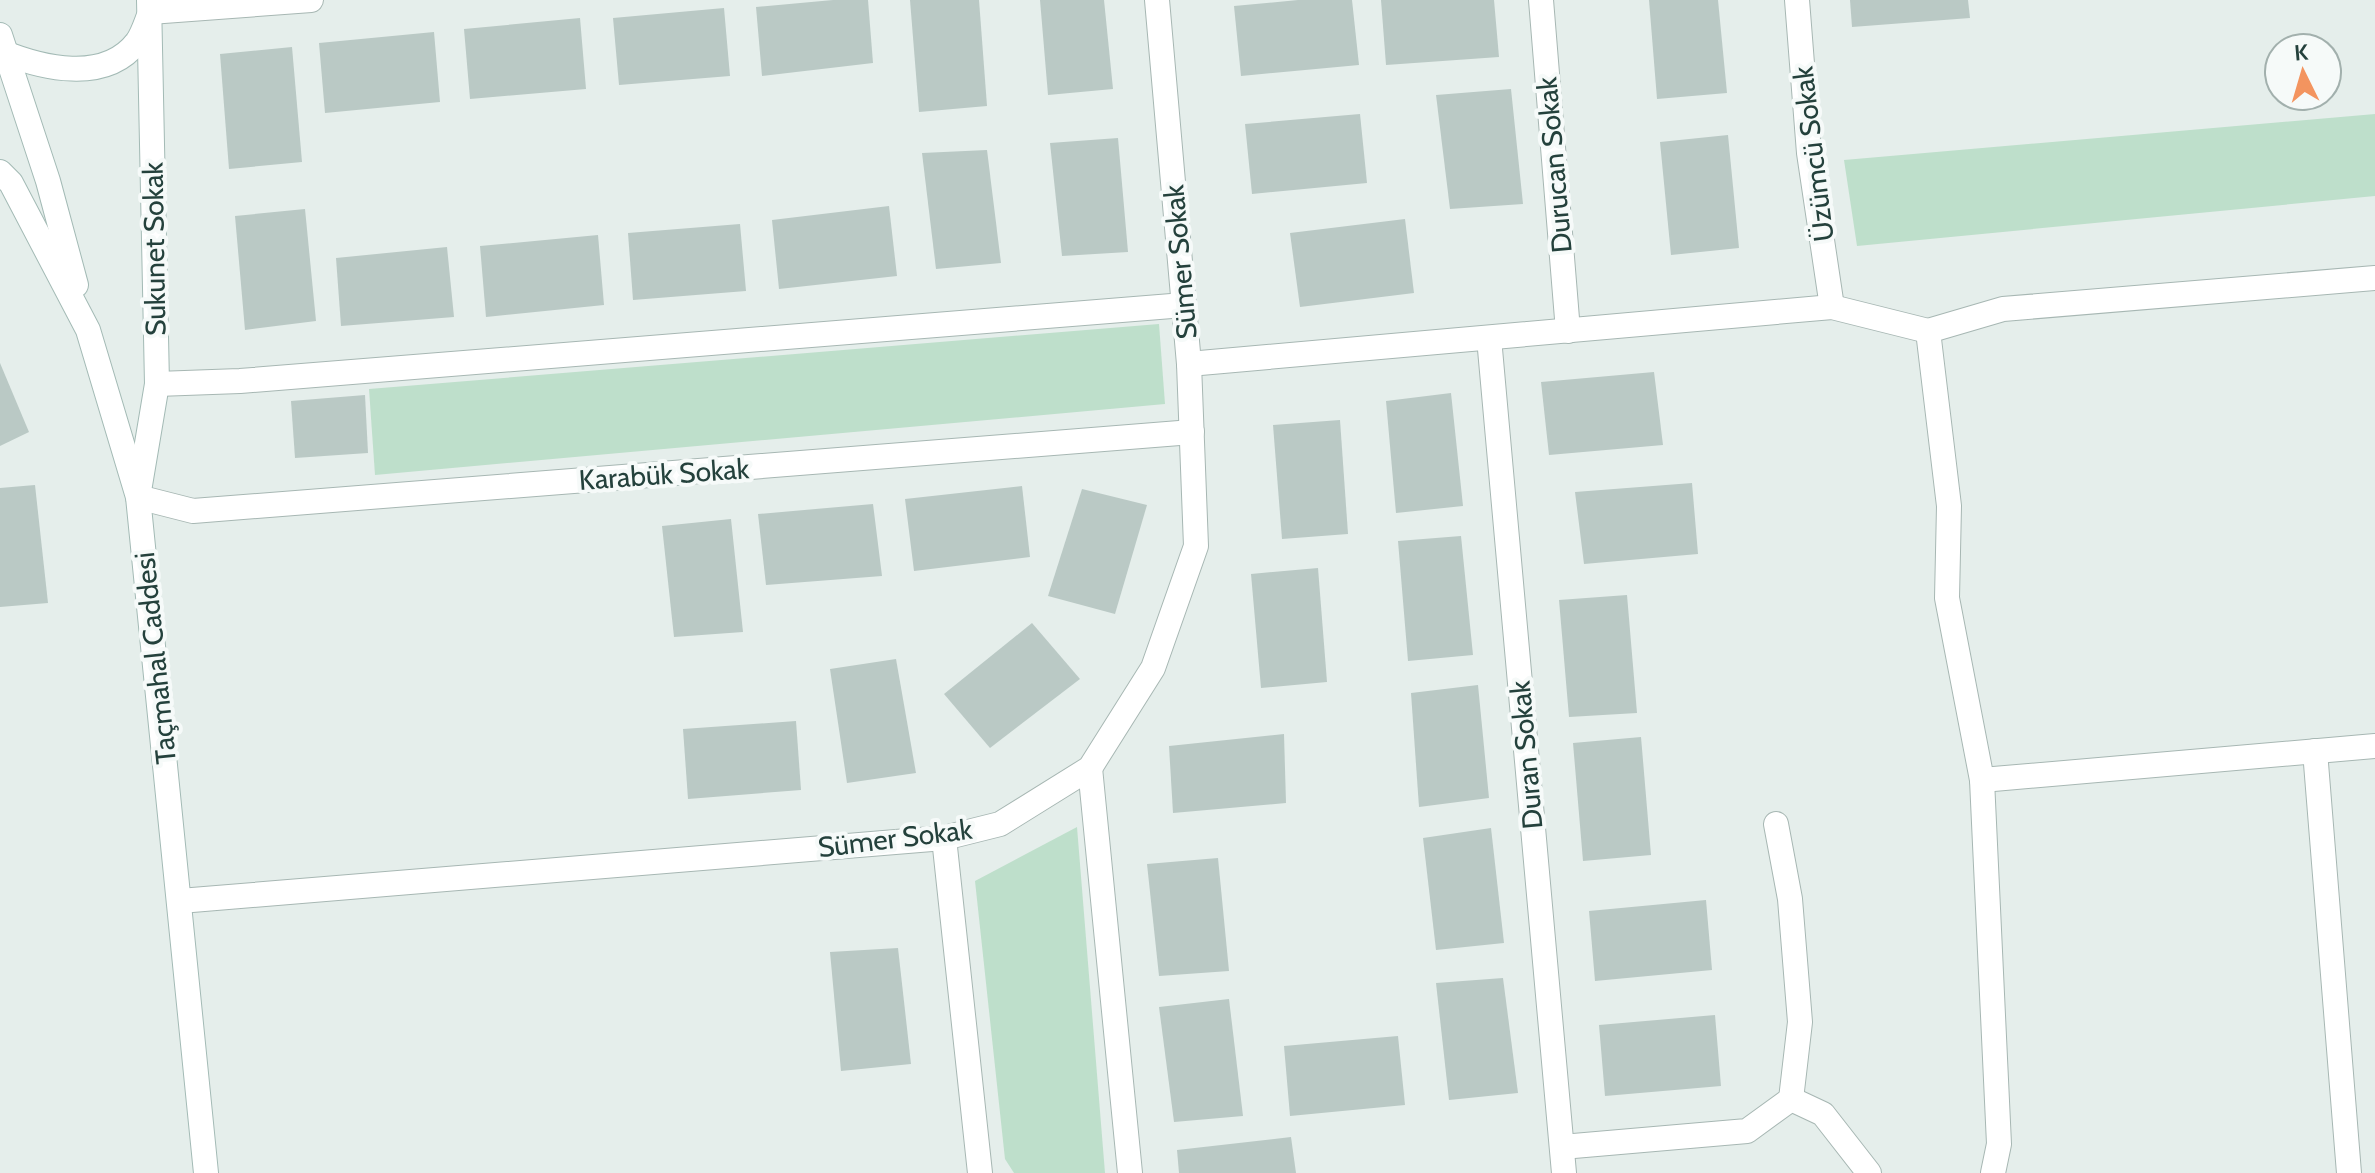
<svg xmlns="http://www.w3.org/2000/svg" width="2375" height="1173" viewBox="0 0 2375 1173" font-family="Cabin,sans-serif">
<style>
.green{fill:#bedfcb}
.building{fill:#bac9c5}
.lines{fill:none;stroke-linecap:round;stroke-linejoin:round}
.street-casing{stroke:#a7b7b3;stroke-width:26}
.secondary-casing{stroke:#a3bab5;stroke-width:26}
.street{stroke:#fff;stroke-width:24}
.secondary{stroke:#fff;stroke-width:24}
.labels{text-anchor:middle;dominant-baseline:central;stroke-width:8;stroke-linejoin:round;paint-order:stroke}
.street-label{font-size:28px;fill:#24413c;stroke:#f6faf9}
</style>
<rect width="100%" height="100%" fill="#e5eeeb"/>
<!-- green -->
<g class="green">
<polygon points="2375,114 2375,196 1857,246 1844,160"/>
<polygon points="1159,324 1165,404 375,475 369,389"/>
<polygon points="1077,827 1105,1173 1014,1173 1005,1159 975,881"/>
</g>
<!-- building -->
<g class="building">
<polygon points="833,0 868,0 873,63 762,76 756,7"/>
<polygon points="910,0 979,0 987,106 919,112"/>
<polygon points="1040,0 1104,0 1113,89 1048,95"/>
<polygon points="1298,0 1352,0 1359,65 1241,76 1234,6"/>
<polygon points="1381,0 1494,0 1499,57 1386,65"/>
<polygon points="1649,0 1718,0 1727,93 1657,99"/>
<polygon points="1850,0 1968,0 1970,18 1852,27"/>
<polygon points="724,8 730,76 619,85 613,18"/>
<polygon points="580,18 586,89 470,99 464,29"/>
<polygon points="434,32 440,102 325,113 319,43"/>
<polygon points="292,47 302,162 229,169 220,54"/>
<polygon points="1511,89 1523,204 1450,209 1436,95"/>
<polygon points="1360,114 1367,183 1252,194 1245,124"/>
<polygon points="1728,135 1739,248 1671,255 1660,142"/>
<polygon points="1118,138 1128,252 1062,256 1050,143"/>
<polygon points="987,150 1001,263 936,269 922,153"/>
<polygon points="889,206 897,276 779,289 772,220"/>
<polygon points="305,209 316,321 245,330 235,216"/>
<polygon points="1405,219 1414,293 1300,307 1290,233"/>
<polygon points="740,224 746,291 633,300 628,233"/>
<polygon points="598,235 604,305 486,317 480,246"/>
<polygon points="447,247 454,317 341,326 336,258"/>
<polygon points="0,363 29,432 0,446"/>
<polygon points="1654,372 1663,445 1549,455 1541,382"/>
<polygon points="1451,393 1463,506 1396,513 1386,401"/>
<polygon points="365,395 368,453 295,458 291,401"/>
<polygon points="1340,420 1348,534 1282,539 1273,425"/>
<polygon points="1692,483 1698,554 1584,564 1575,492"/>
<polygon points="35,485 48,603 0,607 0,488"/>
<polygon points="1022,486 1030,557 914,571 905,499"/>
<polygon points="1082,489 1147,505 1115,614 1048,596"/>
<polygon points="873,504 882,576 766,585 758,514"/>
<polygon points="731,519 743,632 674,637 662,526"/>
<polygon points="1461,536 1473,655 1408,661 1398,541"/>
<polygon points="1318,568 1327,682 1261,688 1251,574"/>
<polygon points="1627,595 1637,713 1569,717 1559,600"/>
<polygon points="1032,623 1080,679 990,748 944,694"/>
<polygon points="896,659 916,773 847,783 830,669"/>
<polygon points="1478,685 1489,798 1419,807 1411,693"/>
<polygon points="796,721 801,790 688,799 683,729"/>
<polygon points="1284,734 1286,803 1173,813 1169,746"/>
<polygon points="1641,737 1651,855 1583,861 1573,743"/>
<polygon points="1491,828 1504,943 1436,950 1423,838"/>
<polygon points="1218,858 1229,971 1159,976 1147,864"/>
<polygon points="1706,900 1712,970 1595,981 1589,911"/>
<polygon points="898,948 911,1064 841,1071 830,952"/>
<polygon points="1503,978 1518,1093 1449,1100 1436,983"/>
<polygon points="1229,999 1243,1116 1174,1122 1159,1007"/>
<polygon points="1715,1015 1721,1086 1605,1096 1599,1025"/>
<polygon points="1398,1036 1405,1105 1290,1116 1284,1046"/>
<polygon points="1291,1137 1296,1173 1179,1173 1177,1150"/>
</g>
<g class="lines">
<!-- street casing -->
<g class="street-casing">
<g id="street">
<polyline points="1541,0 1568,331"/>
<polyline points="1797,0 1809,153 1832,307"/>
<polyline points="150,12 311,0"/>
<polyline points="1928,331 1949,506 1947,598 1982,780 1999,1144 1993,1173"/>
<polyline points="1489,338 1564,1173"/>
<polyline points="1189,364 1832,307 1928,331 2003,309 2375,278"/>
<polyline points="157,384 240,381 1184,305"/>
<polyline points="138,497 193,511 1192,432"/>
<polyline points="2315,751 2349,1173"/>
<polyline points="1090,768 1130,1173"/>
<polyline points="1982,780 2375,746"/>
<polyline points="944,838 980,1173"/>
<polyline points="180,901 944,838 1000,824 1090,768 1153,668 1196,546 1189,364 1157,0"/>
<polyline points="1791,1099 1823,1114 1869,1173"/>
<polyline points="1562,1147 1747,1131 1791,1099 1800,1022 1790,899 1776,824"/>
</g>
</g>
<!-- secondary casing -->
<g class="secondary-casing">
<g id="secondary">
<polyline points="0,35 48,181 76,285"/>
<path d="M0 51C41 68 105 84 137 42 142 35 145 26 148 18"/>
<polyline points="0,172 11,183 88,330 138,497 206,1173"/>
<polyline points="139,491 157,384 149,0"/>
</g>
</g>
<!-- street -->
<use href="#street" class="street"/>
<!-- secondary -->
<use href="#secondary" class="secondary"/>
</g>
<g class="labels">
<!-- street labels -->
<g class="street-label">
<text transform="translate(1813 154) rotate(-97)">Üzümcü Sokak</text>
<text transform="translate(1554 165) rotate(-95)">Durucan Sokak</text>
<text transform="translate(154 249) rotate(-91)">Sukunet Sokak</text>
<text transform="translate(1180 262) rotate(-95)">Sümer Sokak</text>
<text transform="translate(664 474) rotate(-4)">Karabük Sokak</text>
<text transform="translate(155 658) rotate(-96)">Taçmahal Caddesi</text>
<text transform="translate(1526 755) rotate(-95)">Duran Sokak</text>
<text transform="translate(895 838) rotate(-7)">Sümer Sokak</text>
</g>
</g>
<!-- north arrow -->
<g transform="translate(2303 72) rotate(355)"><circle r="38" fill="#f6faf9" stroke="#a2b0ad" stroke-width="2"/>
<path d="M0-6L14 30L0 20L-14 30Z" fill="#f3945f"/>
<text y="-12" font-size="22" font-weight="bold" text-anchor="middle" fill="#24413c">K</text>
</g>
</svg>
